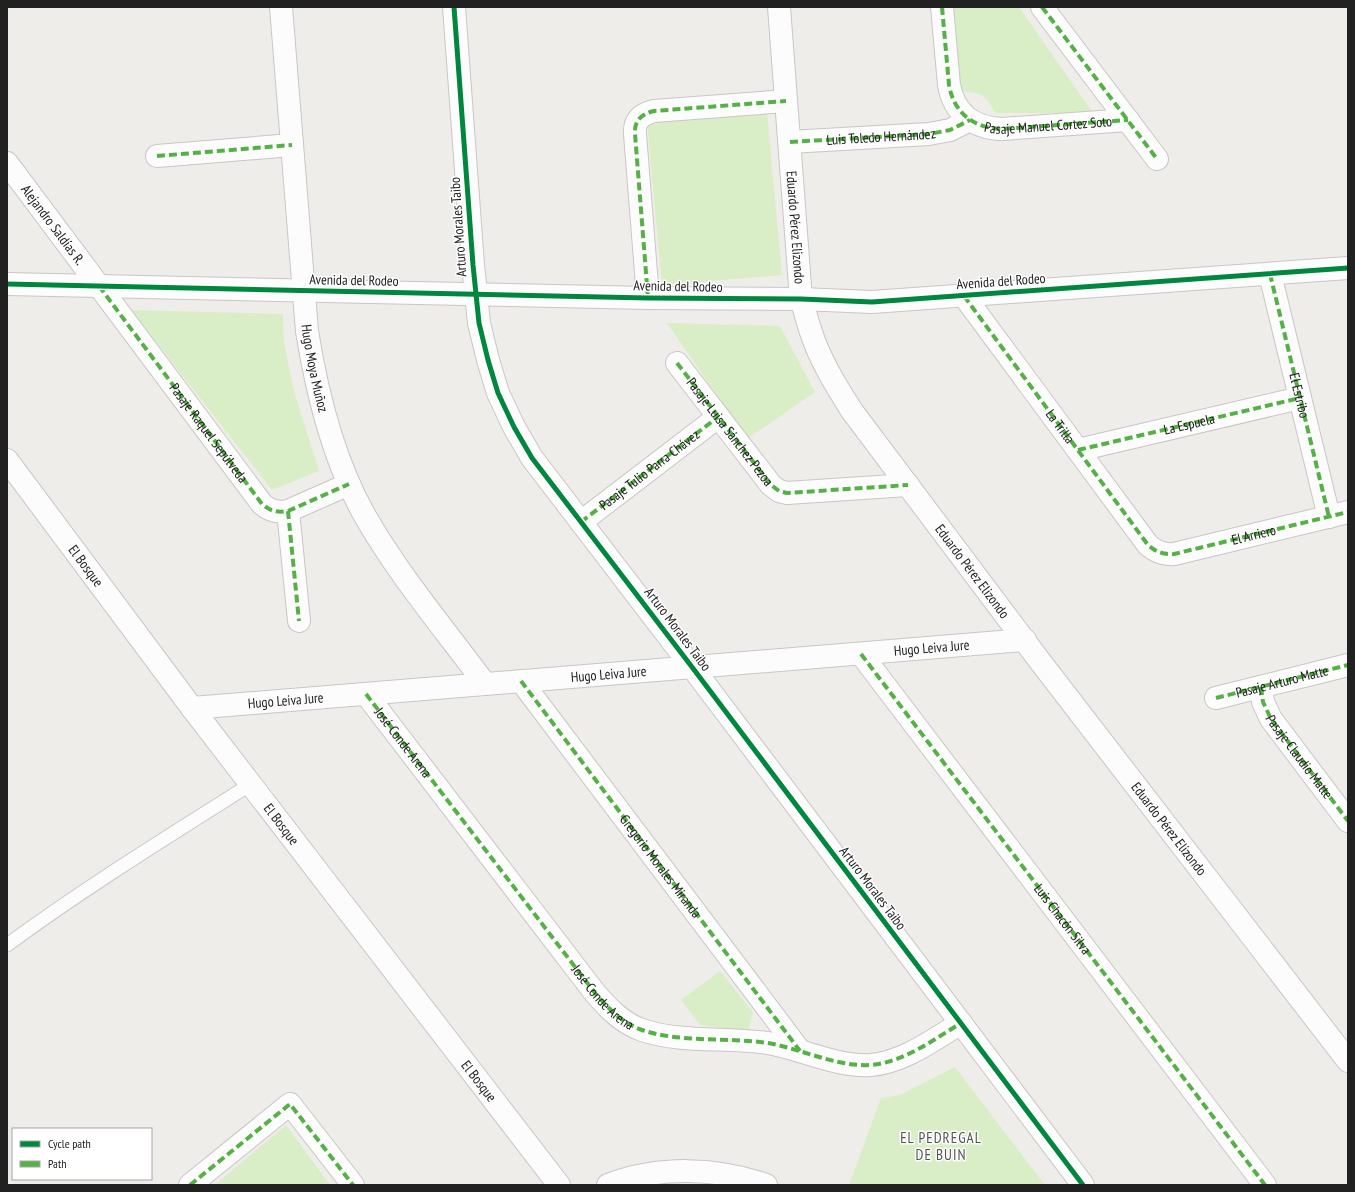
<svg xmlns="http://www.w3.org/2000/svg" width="1355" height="1192" viewBox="0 0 1355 1192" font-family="'PT Sans Narrow',sans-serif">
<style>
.grass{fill:#d9eec6}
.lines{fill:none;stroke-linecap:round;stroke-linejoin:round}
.lane-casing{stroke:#c8c7c5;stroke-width:15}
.street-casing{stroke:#c8c7c5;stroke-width:24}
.lane{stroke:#fdfcfc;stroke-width:13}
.street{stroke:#fdfcfc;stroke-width:22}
.quiet{stroke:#55b145;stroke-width:4;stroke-dasharray:8 4;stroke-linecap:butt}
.cycleway-casing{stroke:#fff;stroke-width:8}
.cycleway{stroke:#00873e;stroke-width:5}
.labels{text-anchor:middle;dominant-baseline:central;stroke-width:3;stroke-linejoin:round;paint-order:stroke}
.street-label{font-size:14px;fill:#212121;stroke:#fff}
.neighbourhood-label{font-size:15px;letter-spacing:1px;fill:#545454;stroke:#fff}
</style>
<rect width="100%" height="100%" fill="#efede9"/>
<!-- grass -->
<g class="grass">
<path d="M952 7H1019L1093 113H995C985 93 981 93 959 91Z"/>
<polygon points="767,112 782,275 662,285 647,123"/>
<polygon points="131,310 283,314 284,342 293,388 319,471 272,490"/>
<polygon points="667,323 780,326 815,392 747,439"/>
<polygon points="720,971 753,1012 748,1031 700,1025 681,1000"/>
<polygon points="955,1067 1045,1185 849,1185 881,1098 900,1095"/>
<polygon points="286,1125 330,1185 215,1185"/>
</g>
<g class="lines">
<!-- lane casing -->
<g class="lane-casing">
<path id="lane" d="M7 945C86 887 169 836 251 784"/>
</g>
<!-- street casing -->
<g class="street-casing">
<g id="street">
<path id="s1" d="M281 7 307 331C317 394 333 460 365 516 398 574 445 630 485 684"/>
<polyline points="454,7 473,265 479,323 488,360 498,393 514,427 532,458 692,667 1083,1185"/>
<path id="s2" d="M779 7 801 299C805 310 807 321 811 332 820 360 836 386 852 411L1039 660 1348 1061"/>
<path id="s3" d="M942 7 949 85C954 113 973 128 1002 129L1128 120"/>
<polyline points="1042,7 1157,159"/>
<polyline points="790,142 929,134 950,130 970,120"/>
<polyline points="157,156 292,145"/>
<path id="s4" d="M7 163 262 504C270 511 277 513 288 511L349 484"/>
<path id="s5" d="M1270 274 1329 517"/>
<polyline points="7,284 648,298 801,299 872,302 1348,268"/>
<path d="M964 296 1148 545C1156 552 1164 555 1174 554L1348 512"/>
<path d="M648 298 635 134C634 120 642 114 654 111L786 101"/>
<path id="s6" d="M677 363 771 485 779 491 787 493 908 485"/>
<polyline points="1078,450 1300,398"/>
<path id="s7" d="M7 460 192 708 559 1185"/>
<polyline points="288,511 299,621"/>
<path id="s8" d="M581 522 718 417"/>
<path id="s9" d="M861 654 1265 1185"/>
<path id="s10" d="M521 681 800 1051"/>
<polyline points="1261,687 1263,702 1271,719 1348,821"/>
<path d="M366 694 595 993C608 1008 622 1023 642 1030 680 1043 727 1037 768 1043 802 1049 836 1067 871 1065 904 1062 933 1040 961 1023"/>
<path id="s11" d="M1216 698 1348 665"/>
<path id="s12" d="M192 708 1025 640"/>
<polyline points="190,1185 290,1104 353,1185"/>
<path d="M608 1185C658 1166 716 1167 766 1185"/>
</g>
</g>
<!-- lane -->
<use href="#lane" class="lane"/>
<!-- street -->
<use href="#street" class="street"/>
<!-- quiet -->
<g class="quiet">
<path d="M942 7 949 85C954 113 973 128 1002 129L1128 120"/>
<polyline points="1042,7 1157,159"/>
<path id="s13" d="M790 142 929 134 950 130 970 120"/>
<polyline points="157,156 292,145"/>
<polyline points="1270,274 1329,517"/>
<path d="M99 286 262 504C270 511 277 513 288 511L349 484"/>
<path id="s14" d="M964 296 1148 545C1156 552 1164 555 1174 554L1348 512"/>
<path d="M648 298 635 134C634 120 642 114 654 111L786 101"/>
<polyline points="677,363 771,485 779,491 787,493 908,485"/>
<path id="s15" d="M1078 450 1300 398"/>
<polyline points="288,511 299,621"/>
<polyline points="581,522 718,417"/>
<polyline points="861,654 1265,1185"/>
<polyline points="521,681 800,1051"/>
<path id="s16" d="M1261 687 1263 702 1271 719 1348 821"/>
<path id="s17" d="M366 694 595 993C608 1008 622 1023 642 1030 680 1043 727 1037 768 1043 802 1049 836 1067 871 1065 904 1062 933 1040 961 1023"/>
<polyline points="1216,698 1348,665"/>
<polyline points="190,1185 290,1104 353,1185"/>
</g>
<!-- cycleway casing -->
<g class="cycleway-casing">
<g id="cycleway">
<polyline points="454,7 473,265 479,323 488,360 498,393 514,427 532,458 692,667 1083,1185"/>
<polyline points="7,284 648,298 801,299 872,302 1348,268"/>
</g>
</g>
<!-- cycleway -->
<use href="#cycleway" class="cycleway"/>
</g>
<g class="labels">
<!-- street labels -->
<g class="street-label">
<text stroke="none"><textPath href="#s3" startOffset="200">Pasaje Manuel Cortez Soto</textPath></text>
<text stroke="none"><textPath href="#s13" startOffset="91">Luis Toledo Hernández</textPath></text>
<text stroke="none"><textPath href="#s4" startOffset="77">Alejandro Saldías R.</textPath></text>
<text transform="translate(458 227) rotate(-94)">Arturo Morales Taibo</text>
<text stroke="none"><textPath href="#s2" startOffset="221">Eduardo Pérez Elizondo</textPath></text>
<text transform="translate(354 280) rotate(1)">Avenida del Rodeo</text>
<text transform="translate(1001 281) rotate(-4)">Avenida del Rodeo</text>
<text transform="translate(678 286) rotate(1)">Avenida del Rodeo</text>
<text stroke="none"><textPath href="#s1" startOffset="363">Hugo Moya Muñoz</textPath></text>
<text stroke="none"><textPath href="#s5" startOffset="125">El Estribo</textPath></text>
<text stroke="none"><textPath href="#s15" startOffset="114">La Espuela</textPath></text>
<text stroke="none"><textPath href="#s14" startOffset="162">La Trilla</textPath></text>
<text stroke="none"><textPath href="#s6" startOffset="87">Pasaje Luisa Sánchez Pezoa</textPath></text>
<text stroke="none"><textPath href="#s4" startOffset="337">Pasaje Raquel Sepúlveda</textPath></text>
<text stroke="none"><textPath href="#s8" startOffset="86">Pasaje Tulio Parra Chávez</textPath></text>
<text stroke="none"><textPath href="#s14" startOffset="420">El Arriero</textPath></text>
<text stroke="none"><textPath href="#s7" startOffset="132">El Bosque</textPath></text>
<text stroke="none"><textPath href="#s2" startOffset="617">Eduardo Pérez Elizondo</textPath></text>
<text transform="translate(678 629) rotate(53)">Arturo Morales Taibo</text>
<text stroke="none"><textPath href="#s12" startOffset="742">Hugo Leiva Jure</textPath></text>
<text stroke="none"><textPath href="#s12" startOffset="418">Hugo Leiva Jure</textPath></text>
<text stroke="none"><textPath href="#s11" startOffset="68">Pasaje Arturo Matte</textPath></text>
<text stroke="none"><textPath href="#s12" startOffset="94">Hugo Leiva Jure</textPath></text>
<text stroke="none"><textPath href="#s17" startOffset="61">José Conde Arena</textPath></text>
<text stroke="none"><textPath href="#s16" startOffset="81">Pasaje Claudio Matte</textPath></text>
<text stroke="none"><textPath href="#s7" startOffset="456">El Bosque</textPath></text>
<text stroke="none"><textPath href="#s2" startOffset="941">Eduardo Pérez Elizondo</textPath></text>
<text stroke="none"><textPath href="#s10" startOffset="232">Gregorio Morales Miranda</textPath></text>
<text transform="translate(873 888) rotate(53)">Arturo Morales Taibo</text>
<text stroke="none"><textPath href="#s9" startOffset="333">Luis Chacón Silva</textPath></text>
<text stroke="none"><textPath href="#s17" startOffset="385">José Conde Arena</textPath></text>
<text stroke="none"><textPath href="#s7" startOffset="780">El Bosque</textPath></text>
</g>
<!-- neighbourhood labels -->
<g class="neighbourhood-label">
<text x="941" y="1137">EL PEDREGAL<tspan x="941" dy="17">DE BUIN</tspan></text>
</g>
</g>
<!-- border -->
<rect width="1355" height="1192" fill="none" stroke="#212121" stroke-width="16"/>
<!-- legend -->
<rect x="12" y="1128" width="140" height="52" fill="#ffffff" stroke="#a6a6a6"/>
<rect x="20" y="1141" width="20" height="6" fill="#00873e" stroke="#a6a6a6"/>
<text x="48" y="1148" font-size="12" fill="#212121">Cycle path</text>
<rect x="20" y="1161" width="20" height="6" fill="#55b145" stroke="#a6a6a6"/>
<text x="48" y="1168" font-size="12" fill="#212121">Path</text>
</svg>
